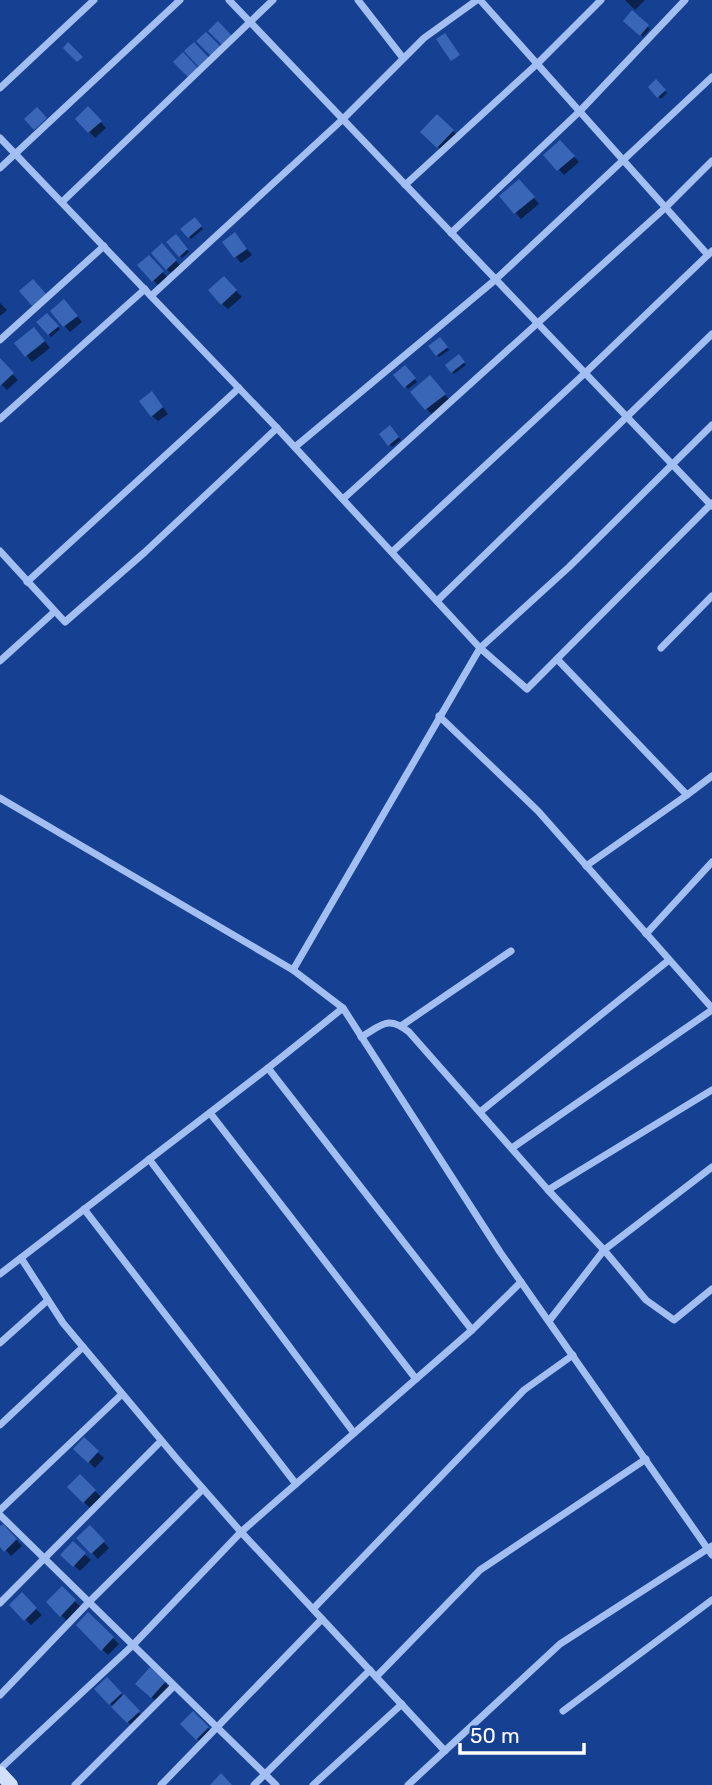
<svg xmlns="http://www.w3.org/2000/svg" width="712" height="1785" viewBox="0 0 712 1785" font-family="Rubik,sans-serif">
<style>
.shadow{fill:#0007}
.building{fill:#3a66b8}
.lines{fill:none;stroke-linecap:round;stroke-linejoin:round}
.street{stroke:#a3bff1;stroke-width:7}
.secondary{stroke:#d2e0fb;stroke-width:14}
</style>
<rect width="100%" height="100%" fill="#164091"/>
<!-- shadow -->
<g class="shadow">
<polygon points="625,0 645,0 635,10"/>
<polygon points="632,13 650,29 643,37 625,21"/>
<polygon points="656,82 667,93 661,99 650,88"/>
<polygon points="88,108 106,128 95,138 77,119"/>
<polygon points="437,116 459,137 444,153 422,132"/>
<polygon points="560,142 579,162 564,175 546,155"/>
<polygon points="525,187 539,204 521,219 501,196"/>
<polygon points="195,220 203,229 191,239 183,229"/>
<polygon points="175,236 189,252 182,258 169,242"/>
<polygon points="240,240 252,255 241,263 224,243"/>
<polygon points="168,251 181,267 172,275 153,253"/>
<polygon points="154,263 168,278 159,286 153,280"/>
<polygon points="224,278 242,297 228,309 222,304"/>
<polygon points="0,303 7,310 0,316"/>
<polygon points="70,307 82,322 70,332 52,311"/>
<polygon points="47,315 60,329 51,337 39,322"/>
<polygon points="40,335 50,348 32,362 17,343"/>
<polygon points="440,339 449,350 439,357 431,347"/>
<polygon points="458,356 466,365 454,374 447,365"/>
<polygon points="0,361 18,380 7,390 0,383"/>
<polygon points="405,368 417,382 408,389 396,375"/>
<polygon points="436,383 450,401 432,415 412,392"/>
<polygon points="157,399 168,414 158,421 152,416"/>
<polygon points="390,427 401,440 392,447 381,435"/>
<polygon points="84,1440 104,1458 95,1468 75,1449"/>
<polygon points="80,1477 101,1497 90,1508 69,1487"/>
<polygon points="3,1526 22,1546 11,1556 0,1544 0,1528"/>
<polygon points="90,1527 109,1548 98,1559 78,1538"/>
<polygon points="73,1544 91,1560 80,1571 63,1555"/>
<polygon points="62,1589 81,1607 67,1621 48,1602"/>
<polygon points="22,1595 42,1615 31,1625 11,1605"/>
<polygon points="88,1615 119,1644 108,1655 78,1625"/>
<polygon points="150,1669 170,1688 157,1702 137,1684"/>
<polygon points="107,1679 144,1718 134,1728 96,1689"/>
<polygon points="193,1713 214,1734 203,1744 182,1724"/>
</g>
<!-- building -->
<g class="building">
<polygon points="632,10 649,25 640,36 623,21"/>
<polygon points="218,21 233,37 223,46 208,31"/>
<polygon points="206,32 221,47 211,56 196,41"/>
<polygon points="445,33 460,55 451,61 436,39"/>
<polygon points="68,42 83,57 77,62 63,48"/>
<polygon points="194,42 209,58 199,67 184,51"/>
<polygon points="183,52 198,68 188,77 173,62"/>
<polygon points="656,79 666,90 657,98 648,87"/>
<polygon points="88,106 102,121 88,133 75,119"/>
<polygon points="37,107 47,118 34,130 24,119"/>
<polygon points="437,114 454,130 437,148 420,132"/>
<polygon points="560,140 575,156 557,171 543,155"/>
<polygon points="519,179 535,197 514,214 499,196"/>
<polygon points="195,217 202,226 188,238 180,229"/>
<polygon points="235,232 247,249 234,258 222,242"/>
<polygon points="176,234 188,249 179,257 166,242"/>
<polygon points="162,243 177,260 166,270 151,253"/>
<polygon points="149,255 164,271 152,282 137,265"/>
<polygon points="224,276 237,290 221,305 208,290"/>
<polygon points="33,279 46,294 32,306 19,291"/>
<polygon points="64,299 78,316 63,327 50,311"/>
<polygon points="47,313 59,326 48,335 36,322"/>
<polygon points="34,327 45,341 25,357 14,343"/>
<polygon points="440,337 448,347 436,356 428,346"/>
<polygon points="459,354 465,362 451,373 445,365"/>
<polygon points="0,358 14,373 0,386"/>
<polygon points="405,365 416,378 404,388 393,375"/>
<polygon points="430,375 446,394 425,410 410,392"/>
<polygon points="152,391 163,407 151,417 139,401"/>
<polygon points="390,425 399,437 388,446 379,434"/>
<polygon points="84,1437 99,1451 88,1463 73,1449"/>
<polygon points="80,1474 96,1490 83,1503 67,1487"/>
<polygon points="3,1524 17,1539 4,1552 0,1547 0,1526"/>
<polygon points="90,1525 105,1541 91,1554 76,1538"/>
<polygon points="73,1541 86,1553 73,1567 60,1555"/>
<polygon points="62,1586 76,1600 60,1617 46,1602"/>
<polygon points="22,1592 37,1608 24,1621 9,1605"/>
<polygon points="88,1612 114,1637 101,1651 76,1625"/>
<polygon points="150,1667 166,1681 151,1698 135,1684"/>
<polygon points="107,1677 122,1693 109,1705 94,1689"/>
<polygon points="124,1694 140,1711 127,1723 111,1707"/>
<polygon points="193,1711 209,1727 196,1740 180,1724"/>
<polygon points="221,1773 232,1785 210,1785"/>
</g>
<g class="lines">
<!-- street -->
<g class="street">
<polyline points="229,0 712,506"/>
<polyline points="358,0 403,58"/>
<polyline points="480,0 708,255"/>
<polyline points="0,88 94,0"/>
<polyline points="0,138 277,428 480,648 293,970 0,798"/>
<polyline points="0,168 180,0"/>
<polyline points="405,185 537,64 601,0"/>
<polyline points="62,202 273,0"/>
<polyline points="451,233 580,111 685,0"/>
<polyline points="151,296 343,119 424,38 477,0"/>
<polyline points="0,340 104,246"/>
<polyline points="0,419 145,289"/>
<polyline points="712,425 569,567 480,648 527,689 712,503"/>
<polyline points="295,447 495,280 712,77"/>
<polyline points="343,499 665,208 712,161"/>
<polyline points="0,551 65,622 145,552 277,428"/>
<polyline points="392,552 584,374 712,251"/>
<polyline points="27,582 239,388"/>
<polyline points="437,601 712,334"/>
<polyline points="661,648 712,596"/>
<polyline points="557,659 687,795 712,776"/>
<polyline points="0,661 54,612"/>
<polyline points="439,716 538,811 712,1008"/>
<polyline points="586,866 687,795"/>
<polyline points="646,934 712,862"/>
<polyline points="293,970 343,1008 500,1252 712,1555"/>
<polyline points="401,1026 511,951"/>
<path d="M361 1037C382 1025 388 1015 409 1032L548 1190 604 1250 646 1300 674 1320 712 1289"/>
<polyline points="480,1112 669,960"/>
<polyline points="210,1113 416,1379"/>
<polyline points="512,1148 712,1010"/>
<polyline points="149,1159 354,1433"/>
<polyline points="548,1190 712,1090"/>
<polyline points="84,1209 296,1484"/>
<polyline points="21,1258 63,1323 177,1459 241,1532 445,1751"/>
<polyline points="0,1274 268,1068 343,1008"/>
<polyline points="549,1321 604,1250 712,1167"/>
<polyline points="472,1330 521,1282"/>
<polyline points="0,1343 48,1300"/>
<polyline points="0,1425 83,1347"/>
<polyline points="0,1510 122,1394"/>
<polyline points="0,1515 276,1785"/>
<polyline points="0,1603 161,1441"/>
<polyline points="313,1609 524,1390 573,1355"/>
<polyline points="376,1677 480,1570 646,1459"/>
<polyline points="0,1695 89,1602 203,1489"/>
<polyline points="563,1711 712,1600"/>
<polyline points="0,1769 133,1645 241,1532 472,1330 268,1068"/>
<polyline points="75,1785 174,1686"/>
<polyline points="161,1785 322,1619"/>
<polyline points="254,1785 370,1670"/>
<polyline points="313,1785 402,1704"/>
<polyline points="408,1785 560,1644 712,1546"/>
</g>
<!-- secondary -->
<polyline class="secondary" points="0,1773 11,1785"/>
</g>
<!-- scale -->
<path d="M460 1743v10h124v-10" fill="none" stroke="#ffffff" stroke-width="3.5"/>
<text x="470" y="1743" font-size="21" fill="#ffffff" stroke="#164091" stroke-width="5" paint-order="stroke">50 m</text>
</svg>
